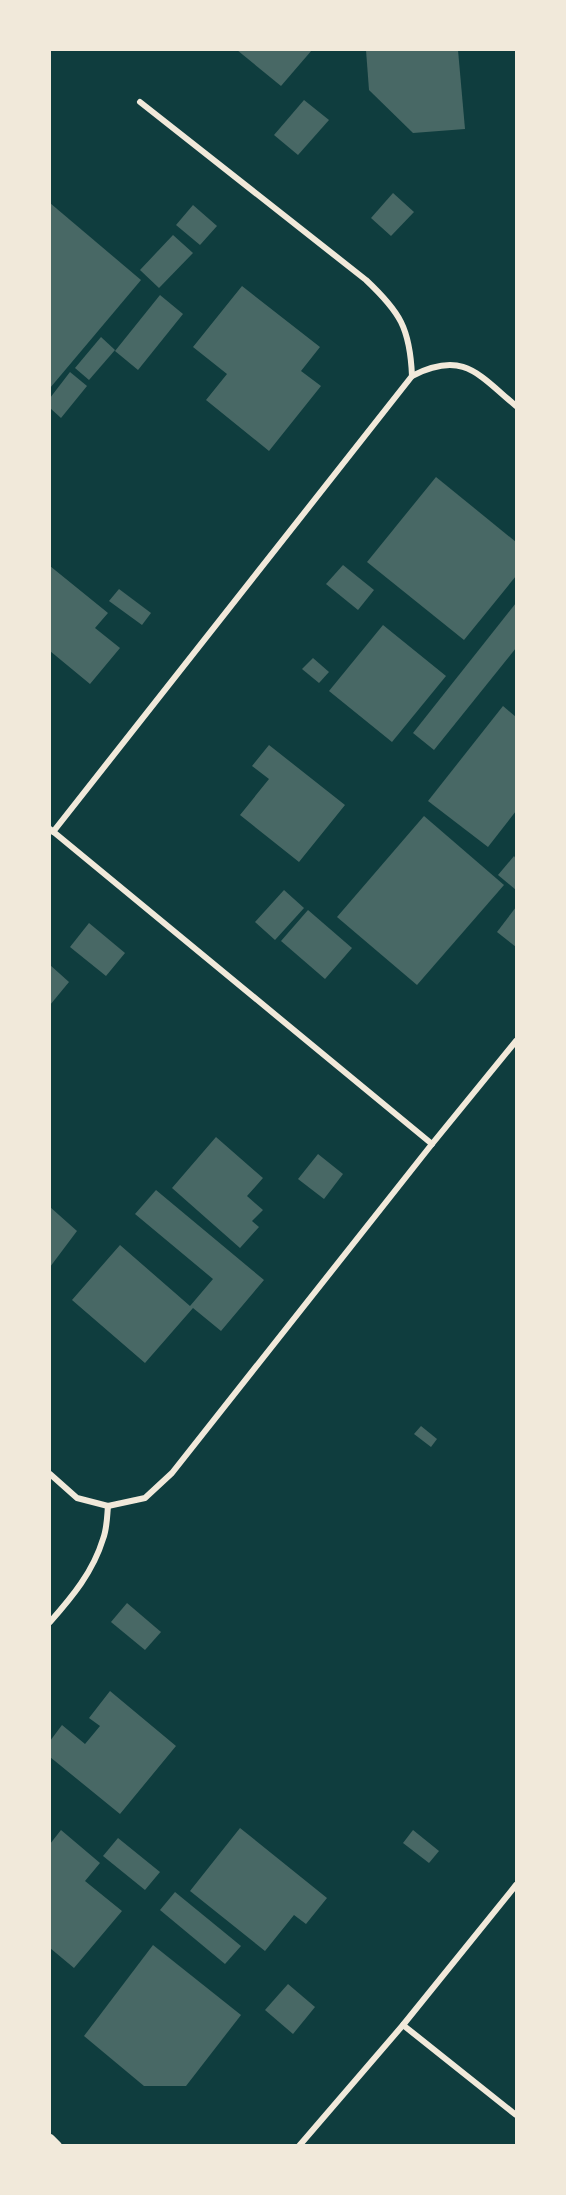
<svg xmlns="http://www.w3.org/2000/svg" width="566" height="2195" viewBox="0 0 566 2195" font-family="Rubik,sans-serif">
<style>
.building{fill:#486865}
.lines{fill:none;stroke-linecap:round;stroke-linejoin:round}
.minor{stroke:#f1e9da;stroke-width:6}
.tertiary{stroke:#f1e9da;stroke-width:10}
</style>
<rect width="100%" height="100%" fill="#0f3d3e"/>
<!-- building -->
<g class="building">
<polygon points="237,50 312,50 281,86"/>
<polygon points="366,50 458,50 465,129 413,133 369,90"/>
<polygon points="304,100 329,120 298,155 274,135"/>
<polygon points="393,193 414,212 391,236 371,218"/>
<polygon points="50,203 141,280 50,388"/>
<polygon points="193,205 217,226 200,245 176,225"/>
<polygon points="173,235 193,253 159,288 140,270"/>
<polygon points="242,286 320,347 301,371 321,386 269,451 206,400 227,374 193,347"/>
<polygon points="160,295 183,314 138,370 115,351"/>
<polygon points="101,337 115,350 89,380 75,368"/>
<polygon points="70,372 87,386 61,418 50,408 50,398"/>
<polygon points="436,477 516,542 516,576 464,640 367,562"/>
<polygon points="343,565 374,590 358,610 326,584"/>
<polygon points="50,566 108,613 95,628 120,648 90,684 50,651"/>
<polygon points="119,589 151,613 142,625 109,601"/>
<polygon points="516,603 516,648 434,750 413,733"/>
<polygon points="383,625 446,676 392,742 329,691"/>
<polygon points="313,658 329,672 319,683 302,669"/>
<polygon points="503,706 516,717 516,811 488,847 428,801"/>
<polygon points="269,745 345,805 299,862 240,815 269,779 252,766"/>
<polygon points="424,816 504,885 417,985 337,917"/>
<polygon points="514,856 516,859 516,890 498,875"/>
<polygon points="284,890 304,908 275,940 255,922"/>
<polygon points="516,907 516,947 497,932"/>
<polygon points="308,910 352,948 325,979 281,941"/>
<polygon points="89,923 125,953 106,976 70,947"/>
<polygon points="50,965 69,982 50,1005"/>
<polygon points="216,1137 263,1178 247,1196 263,1210 252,1221 259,1227 240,1248 172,1188"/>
<polygon points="318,1154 343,1174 324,1199 298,1179"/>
<polygon points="156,1190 264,1280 221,1331 193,1308 145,1363 72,1300 120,1245 190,1306 213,1279 135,1214"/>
<polygon points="50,1207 77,1231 50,1267"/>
<polygon points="421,1426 437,1439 431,1447 414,1434"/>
<polygon points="127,1603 161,1632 145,1650 111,1622"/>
<polygon points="110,1691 176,1746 120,1814 50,1757 50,1741 62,1725 85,1744 100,1726 89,1718"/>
<polygon points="240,1828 327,1898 306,1924 294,1915 265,1951 190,1891"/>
<polygon points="61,1830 100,1863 85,1881 122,1911 74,1968 50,1948 50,1844"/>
<polygon points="413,1830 439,1851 429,1863 403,1843"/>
<polygon points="118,1838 160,1872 145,1890 103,1856"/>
<polygon points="175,1892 241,1946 225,1964 160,1910"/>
<polygon points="153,1945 241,2015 186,2086 144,2086 84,2036"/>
<polygon points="288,1984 315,2007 293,2034 265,2010"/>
</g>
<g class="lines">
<!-- minor -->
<g class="minor">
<path d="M140 102 366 280C400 312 410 328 412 376"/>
<polyline points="50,829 432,1144"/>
<path d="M53 832 412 376C463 350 478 374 516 406"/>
<polyline points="50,1474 77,1498 108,1506 145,1498 172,1473 432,1144 516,1041"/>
<path d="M50 1622C72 1597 93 1572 103 1539 107 1529 107 1517 108 1506"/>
<polyline points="403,2025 516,2115"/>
<polyline points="299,2146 403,2025 516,1885"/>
</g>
<!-- tertiary -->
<polyline class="tertiary" points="50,2139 57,2146"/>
</g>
<!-- border -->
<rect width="566" height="2195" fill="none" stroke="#f1e9da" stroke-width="102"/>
</svg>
